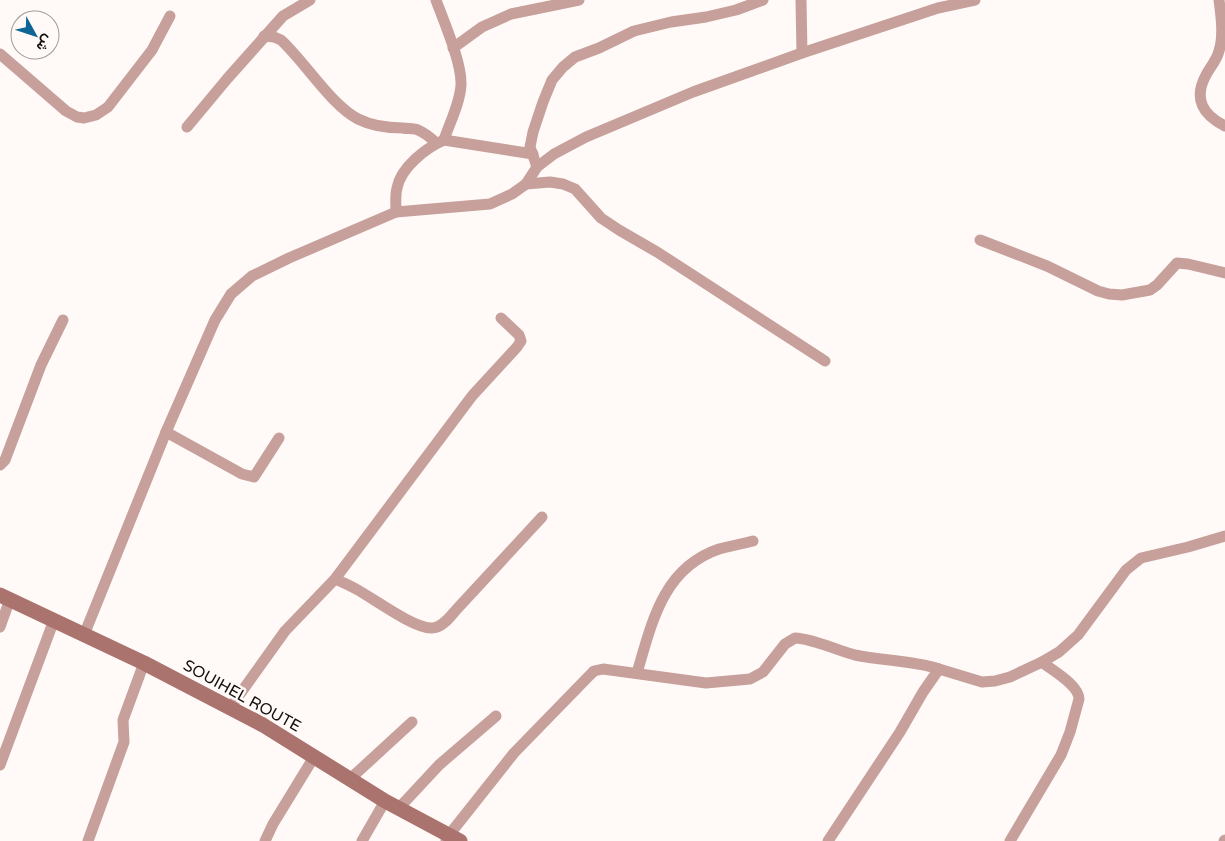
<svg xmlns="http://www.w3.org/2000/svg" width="1225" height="841" viewBox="0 0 1225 841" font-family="'Varela Round',Vazirmatn,sans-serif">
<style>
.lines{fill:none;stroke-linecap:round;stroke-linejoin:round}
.minor{stroke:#c7a09b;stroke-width:11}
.secondary{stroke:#ab736d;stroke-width:15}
.labels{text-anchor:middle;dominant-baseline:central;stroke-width:5;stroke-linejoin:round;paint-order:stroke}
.street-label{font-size:16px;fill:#110e0c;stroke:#fffaf8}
</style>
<rect width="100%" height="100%" fill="#fffaf8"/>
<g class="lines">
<!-- minor -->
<g class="minor">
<path d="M436 0C444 22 462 63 461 85 460 103 450 122 444 140"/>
<polyline points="801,0 802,53"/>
<path d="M1219 0C1221 16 1224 35 1219 51 1217 60 1210 67 1206 75 1193 99 1203 115 1225 126"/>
<path d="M264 36 274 37 281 40C305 62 331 105 358 119 372 126 388 128 403 128 408 129 414 128 418 130 425 133 431 138 436 143"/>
<polyline points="453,48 482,27 511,14 579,0"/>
<polyline points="0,54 66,111 77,117 84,118 96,115 108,107 152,50 170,16"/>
<polyline points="187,127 227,79 283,16 310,0"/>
<polyline points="537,167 530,147 533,132 543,102 552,80 563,67 575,57 599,48 634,31 671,22 706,17 736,10 763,0"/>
<polyline points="526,184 550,182 563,184 575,189 601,218 619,230 657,252 825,361"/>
<path d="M396 212C396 204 395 195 397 188 401 167 426 148 444 140L533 154"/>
<polyline points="980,240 1047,266 1098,291 1109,294 1122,295 1150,290 1157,285 1177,263 1188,264 1225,273"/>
<polyline points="166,432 242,474 254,477 279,438"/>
<polyline points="0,465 5,460 41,365 63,320"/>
<path d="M335 579C342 582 349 585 356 589 373 598 414 629 432 628 442 628 450 617 456 610L542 517"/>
<polyline points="0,627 10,599"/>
<polyline points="84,635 166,432 215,320 231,294 252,276 289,258 396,212 490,204 512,194 526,184 537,167 554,154 586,137 693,92 802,53 938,8 975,0"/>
<path d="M637 673C652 622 663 568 719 549 730 546 742 544 753 541"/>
<polyline points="230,708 285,631 335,579 472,396 517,347 521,341 519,335 501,318"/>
<polyline points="0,765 54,620"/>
<polyline points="350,779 412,722"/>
<polyline points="399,808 439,765 496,716"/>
<polyline points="88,841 124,742 123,720 144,663"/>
<polyline points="265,841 273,824 314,757"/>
<polyline points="362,841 385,801"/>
<path d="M446 841 449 835 514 753 588 677 594 671 603 669 706 683 750 679 763 672 785 644 795 638C815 639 835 650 855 655 883 661 911 660 939 669"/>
<polyline points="828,841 900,732 923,692 939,669 982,682 995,681 1010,677 1042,662 1059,652 1078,635 1126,570 1141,558 1188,547 1225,536"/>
<path d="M1010 841 1061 755 1070 732 1079 699C1079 685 1053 671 1042 662"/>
<polyline points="1224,841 1225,840"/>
</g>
<!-- secondary -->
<polyline class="secondary" points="0,595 144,663 263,725 385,801 460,841"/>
</g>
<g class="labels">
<!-- street labels -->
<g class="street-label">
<text transform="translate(242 696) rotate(29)">SOUIHEL ROUTE</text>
</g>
</g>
<!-- north arrow -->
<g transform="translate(35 35) rotate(130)"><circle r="24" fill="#fffaf8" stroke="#a09c9a"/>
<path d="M0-4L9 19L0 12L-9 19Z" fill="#0c6595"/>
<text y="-8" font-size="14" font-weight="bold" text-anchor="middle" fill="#110e0c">ش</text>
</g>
</svg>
